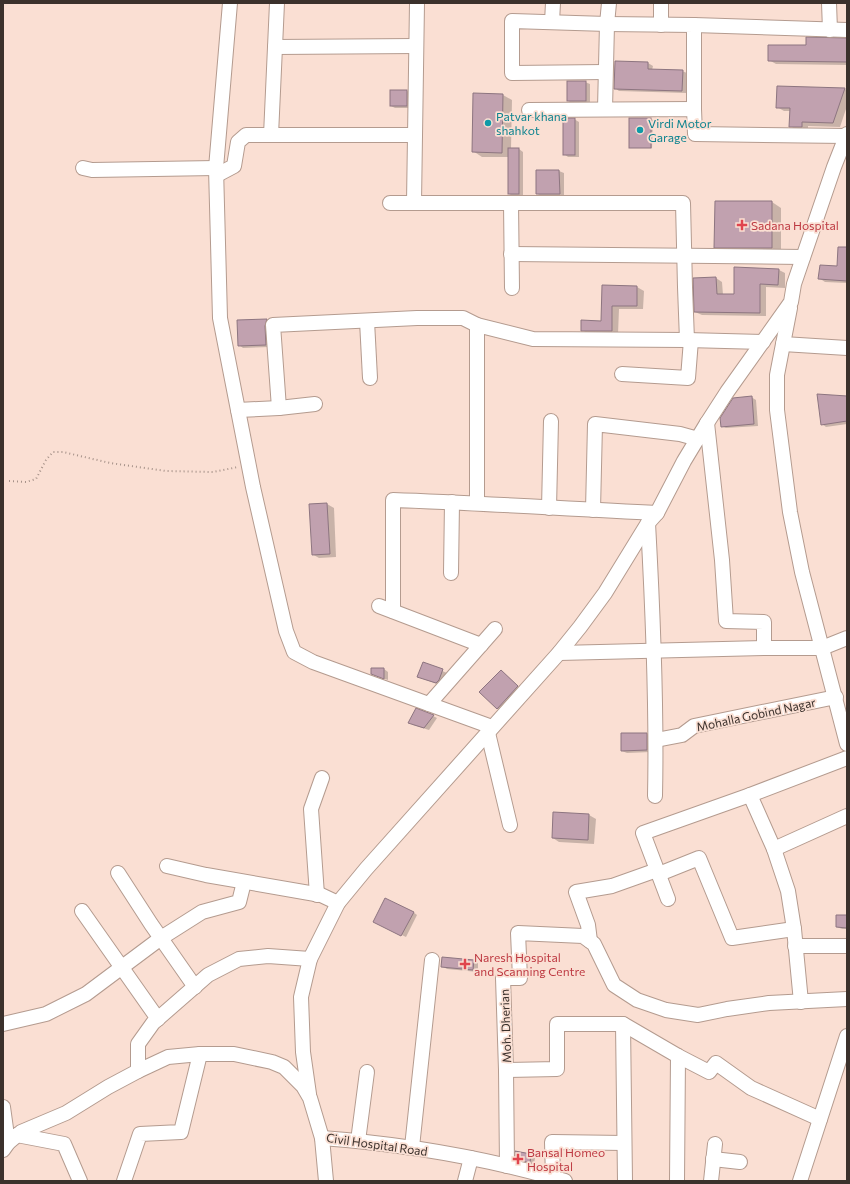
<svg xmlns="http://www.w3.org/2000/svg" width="850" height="1184" viewBox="0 0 850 1184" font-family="Commissioner,sans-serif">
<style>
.shadow{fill:#0003}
.building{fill:#c1a1af;stroke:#8d7580}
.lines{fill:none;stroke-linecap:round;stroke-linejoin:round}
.minor-casing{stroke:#b49b8f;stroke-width:16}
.path{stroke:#a69289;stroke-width:2;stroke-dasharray:1 3;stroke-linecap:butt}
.minor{stroke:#fff;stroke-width:14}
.culture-dot{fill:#0f9aa8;stroke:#fadfd3;stroke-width:1.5}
.health-dot{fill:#e0444e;stroke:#fadfd3;stroke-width:1.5}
.labels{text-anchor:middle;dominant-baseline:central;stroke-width:3.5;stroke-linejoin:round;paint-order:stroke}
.culture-label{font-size:12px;fill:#0d838f;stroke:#fadfd3;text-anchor:start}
.health-label{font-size:12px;fill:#be3a42;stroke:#fadfd3;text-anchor:start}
.street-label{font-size:12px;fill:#3b312c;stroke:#fadfd3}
</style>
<rect width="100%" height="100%" fill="#fadfd3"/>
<!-- shadow -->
<g class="shadow">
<polygon points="847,40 847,65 776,64 769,60 807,46"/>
<polygon points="616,62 648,63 653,66 652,70 682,71 687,73 686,93 619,91 615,88"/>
<polygon points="585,82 590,84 590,103 572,103 568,101"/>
<polygon points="845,89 847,90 847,106 840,127 808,126 808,130 797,130 790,126 790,111 784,111 777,107"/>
<polygon points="407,91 411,93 411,108 395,108 391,106"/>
<polygon points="503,95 512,100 511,149 519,149 523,152 523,196 513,196 509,194 509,157 482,157 473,151"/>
<polygon points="574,119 579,122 579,157 568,157 564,154"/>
<polygon points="630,119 651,119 653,120 652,148 632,148 630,147"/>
<polygon points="537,171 559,171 564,173 564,196 542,196 537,194"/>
<polygon points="772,202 781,208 781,253 725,252 715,247"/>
<polygon points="847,248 847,283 825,282 819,278 838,267"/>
<polygon points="779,270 785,273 785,288 766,287 766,316 702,315 695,312 694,279 716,278 722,282 723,295 735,295"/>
<polygon points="603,286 637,287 644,291 643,309 619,309 618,334 589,334 582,330 602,322"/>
<polygon points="267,320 271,323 270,347 243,348 239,345 238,321"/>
<polygon points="751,397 756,400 758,426 726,428 722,426"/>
<polygon points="847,397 847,424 826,427 822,424"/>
<polygon points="327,504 334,508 336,557 319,558 312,554"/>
<polygon points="423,663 447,673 443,682 440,685 423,679"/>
<polygon points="384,669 388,672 388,680 376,676"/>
<polygon points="501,671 505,674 521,689 502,711 498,709 481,692"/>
<polygon points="433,716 437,718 429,730 413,725"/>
<polygon points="647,734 651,736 651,752 627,753 622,751"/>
<polygon points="589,815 596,819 594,844 559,842 553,838"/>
<polygon points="413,912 417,915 406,937 379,924"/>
<polygon points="847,916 847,929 842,929 837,927"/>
<polygon points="443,958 474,961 478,963 478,972 447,969 442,966"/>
<polygon points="516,1152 531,1155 535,1158 534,1164 521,1161 516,1159"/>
</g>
<!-- building -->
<g class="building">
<polygon points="806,37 847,38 847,62 768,61 768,45 806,45"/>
<polygon points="615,61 648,62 648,69 683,70 682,91 614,89"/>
<rect x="567" y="81" width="19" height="20"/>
<polygon points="777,86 845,88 833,123 802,122 802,127 789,127 790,108 776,108"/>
<rect x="390" y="90" width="17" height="16"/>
<polygon points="473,93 503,94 502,153 472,152"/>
<rect x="563" y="118" width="12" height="37"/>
<rect x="629" y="118" width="22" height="30"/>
<rect x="508" y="148" width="11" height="46"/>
<polygon points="536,170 559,170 560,194 536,194"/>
<polygon points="715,201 772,201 772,248 714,248"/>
<polygon points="838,247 847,247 847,281 818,279 820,265 837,266"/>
<polygon points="734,267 779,269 778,285 760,284 760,313 694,312 693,278 716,277 717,294 734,294"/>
<polygon points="602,285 637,286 637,306 612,306 612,331 581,331 581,320 601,321"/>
<polygon points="267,319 265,326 266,345 238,346 237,320"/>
<polygon points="817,394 847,396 847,421 821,425"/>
<polygon points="752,396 754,424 721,427 720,418 733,398"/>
<polygon points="327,503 330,554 312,555 309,504"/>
<polygon points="423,662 443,669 439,680 436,683 417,677"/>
<polygon points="371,668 384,668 384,679 371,674"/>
<polygon points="501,670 518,686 497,709 479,692"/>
<polygon points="416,708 434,715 424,728 408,723"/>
<polygon points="621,733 647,733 647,750 621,751"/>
<polygon points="553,812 589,814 588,840 552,838"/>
<polygon points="385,898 414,912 401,936 373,922"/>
<polygon points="836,915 847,915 847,928 836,927"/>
<polygon points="442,957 474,960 473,970 441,967"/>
<polygon points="515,1151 531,1154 530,1163 515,1159"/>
</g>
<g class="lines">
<!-- minor casing -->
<g class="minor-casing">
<g id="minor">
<polyline points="230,3 216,168 220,318 253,487 286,631 294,652 313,662 492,727"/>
<polyline points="829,3 830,30"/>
<polyline points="552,22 553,3"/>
<polyline points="661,25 661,3"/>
<polyline points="694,25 847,30"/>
<polyline points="275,47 416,46"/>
<polyline points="605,72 512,73 512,21 607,24 694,25 694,109"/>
<polyline points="605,109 607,24 609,3"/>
<polyline points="529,110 694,109 695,134 846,136"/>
<polyline points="271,135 277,3"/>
<polyline points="83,168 92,170 216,168"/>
<polyline points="217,175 234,166 238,142 246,135 415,135"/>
<polyline points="414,202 417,3"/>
<polyline points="390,203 511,203 512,288"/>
<polyline points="511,203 683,203 685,287 687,340"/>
<polyline points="511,254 803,257"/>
<polyline points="790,308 777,375 777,410 784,465 790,512 802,572 847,744"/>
<polyline points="367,321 370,378"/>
<polyline points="477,325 477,503"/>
<polyline points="783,344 847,348"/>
<polyline points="622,374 688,378 691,340"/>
<polyline points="279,408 273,325 417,318 463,318 477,325 533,339 687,340 763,342"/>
<polyline points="238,410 279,408 315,404"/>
<polyline points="707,423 722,560 726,621 764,622 764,648"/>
<polyline points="549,508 551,421"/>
<polyline points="593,510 595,424 680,434 698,439"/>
<path d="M648 523C653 614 657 705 655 796"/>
<polyline points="451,573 452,502"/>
<polyline points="379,606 481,645"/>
<path d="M393 611V500C481 503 569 509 657 513"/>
<polyline points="559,653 764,648 822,648 847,638"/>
<polyline points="429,704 495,629"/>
<polyline points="488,733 510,825"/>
<polyline points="656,740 682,735 694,726 836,697"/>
<polyline points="750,795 774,849 788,891 794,929 801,1002"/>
<polyline points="774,849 847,816"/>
<polyline points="167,866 206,875 321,895 338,903"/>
<polyline points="118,873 151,924 195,987"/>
<polyline points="659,874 699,858 732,938 794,929"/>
<polyline points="317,895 311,809 322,778"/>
<polyline points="668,899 643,833 750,795 847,758"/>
<polyline points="82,911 158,1019"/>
<polyline points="590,941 588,925 576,892 612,886 657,870"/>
<polyline points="795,946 847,946"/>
<polyline points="3,1024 46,1014 86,994 161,938 202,912 239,902 244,882"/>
<polyline points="623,1024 625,1181"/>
<polyline points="506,1070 557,1069 557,1024 623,1024 678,1056 709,1072 716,1063 751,1088 820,1119"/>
<polyline points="138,1071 168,1057 200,1054 234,1054 272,1062 284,1067 303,1086 310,1098 322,1138 326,1181"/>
<polyline points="309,1094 303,1052 301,997 310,959"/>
<polyline points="3,1107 8,1143"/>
<polyline points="17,1135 64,1144 80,1181"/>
<path d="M322 1138C404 1144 486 1158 565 1181"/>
<polyline points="358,1141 367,1072"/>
<polyline points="412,1147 432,960"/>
<polyline points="3,1150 8,1143 21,1132 66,1113 108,1087 138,1071 138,1044 153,1023 208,975 239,959 268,956 310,959 338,903 366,869 559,653 580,627 605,593 648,523 657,513 684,461 707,423 727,392 791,302 794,284 834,167 847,134"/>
<polyline points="713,1159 740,1162"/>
<polyline points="507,1166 506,1070 503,978 520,978 518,933 583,936 594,944 614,985 637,1000 666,1010 698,1015 727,1009 769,1003 847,999"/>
<polyline points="553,1177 552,1142 624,1143"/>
<polyline points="124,1181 140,1134 181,1132 200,1054"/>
<polyline points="465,1181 471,1158"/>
<polyline points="677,1181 678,1056"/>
<polyline points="711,1181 715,1144"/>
<polyline points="800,1181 847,1036"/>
</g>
</g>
<!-- path -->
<polyline class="path" points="9,481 26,482 36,479 46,460 53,452 63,452 110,463 166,471 213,472 238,467"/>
<!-- minor -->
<use href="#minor" class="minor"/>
</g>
<!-- markers -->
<g class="culture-dot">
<circle cx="488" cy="123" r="4"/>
<circle cx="640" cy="130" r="4"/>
</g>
<g class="health-dot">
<path d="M740 219h4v4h4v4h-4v4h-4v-4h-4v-4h4z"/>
<path d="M463 958h4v4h4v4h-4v4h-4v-4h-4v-4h4z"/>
<path d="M516 1153h4v4h4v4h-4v4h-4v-4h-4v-4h4z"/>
</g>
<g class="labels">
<!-- culture labels -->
<g class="culture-label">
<text x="496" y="116">Patvar khana<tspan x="496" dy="14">shahkot</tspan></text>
<text x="648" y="123">Virdi Motor<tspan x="648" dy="14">Garage</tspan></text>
</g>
<!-- health labels -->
<g class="health-label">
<text x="751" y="225">Sadana Hospital</text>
<text x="474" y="957">Naresh Hospital<tspan x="474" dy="14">and Scanning Centre</tspan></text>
<text x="527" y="1152">Bansal Homeo<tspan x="527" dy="14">Hospital</tspan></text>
</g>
<!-- street labels -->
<g class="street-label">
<text transform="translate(756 714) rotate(-12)">Mohalla Gobind Nagar</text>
<text transform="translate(505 1026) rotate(-92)">Moh. Dherian</text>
<text transform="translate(377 1144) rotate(8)">Civil Hospital Road</text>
</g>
</g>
<!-- border -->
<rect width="850" height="1184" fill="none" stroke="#3b312c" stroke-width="8"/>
</svg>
